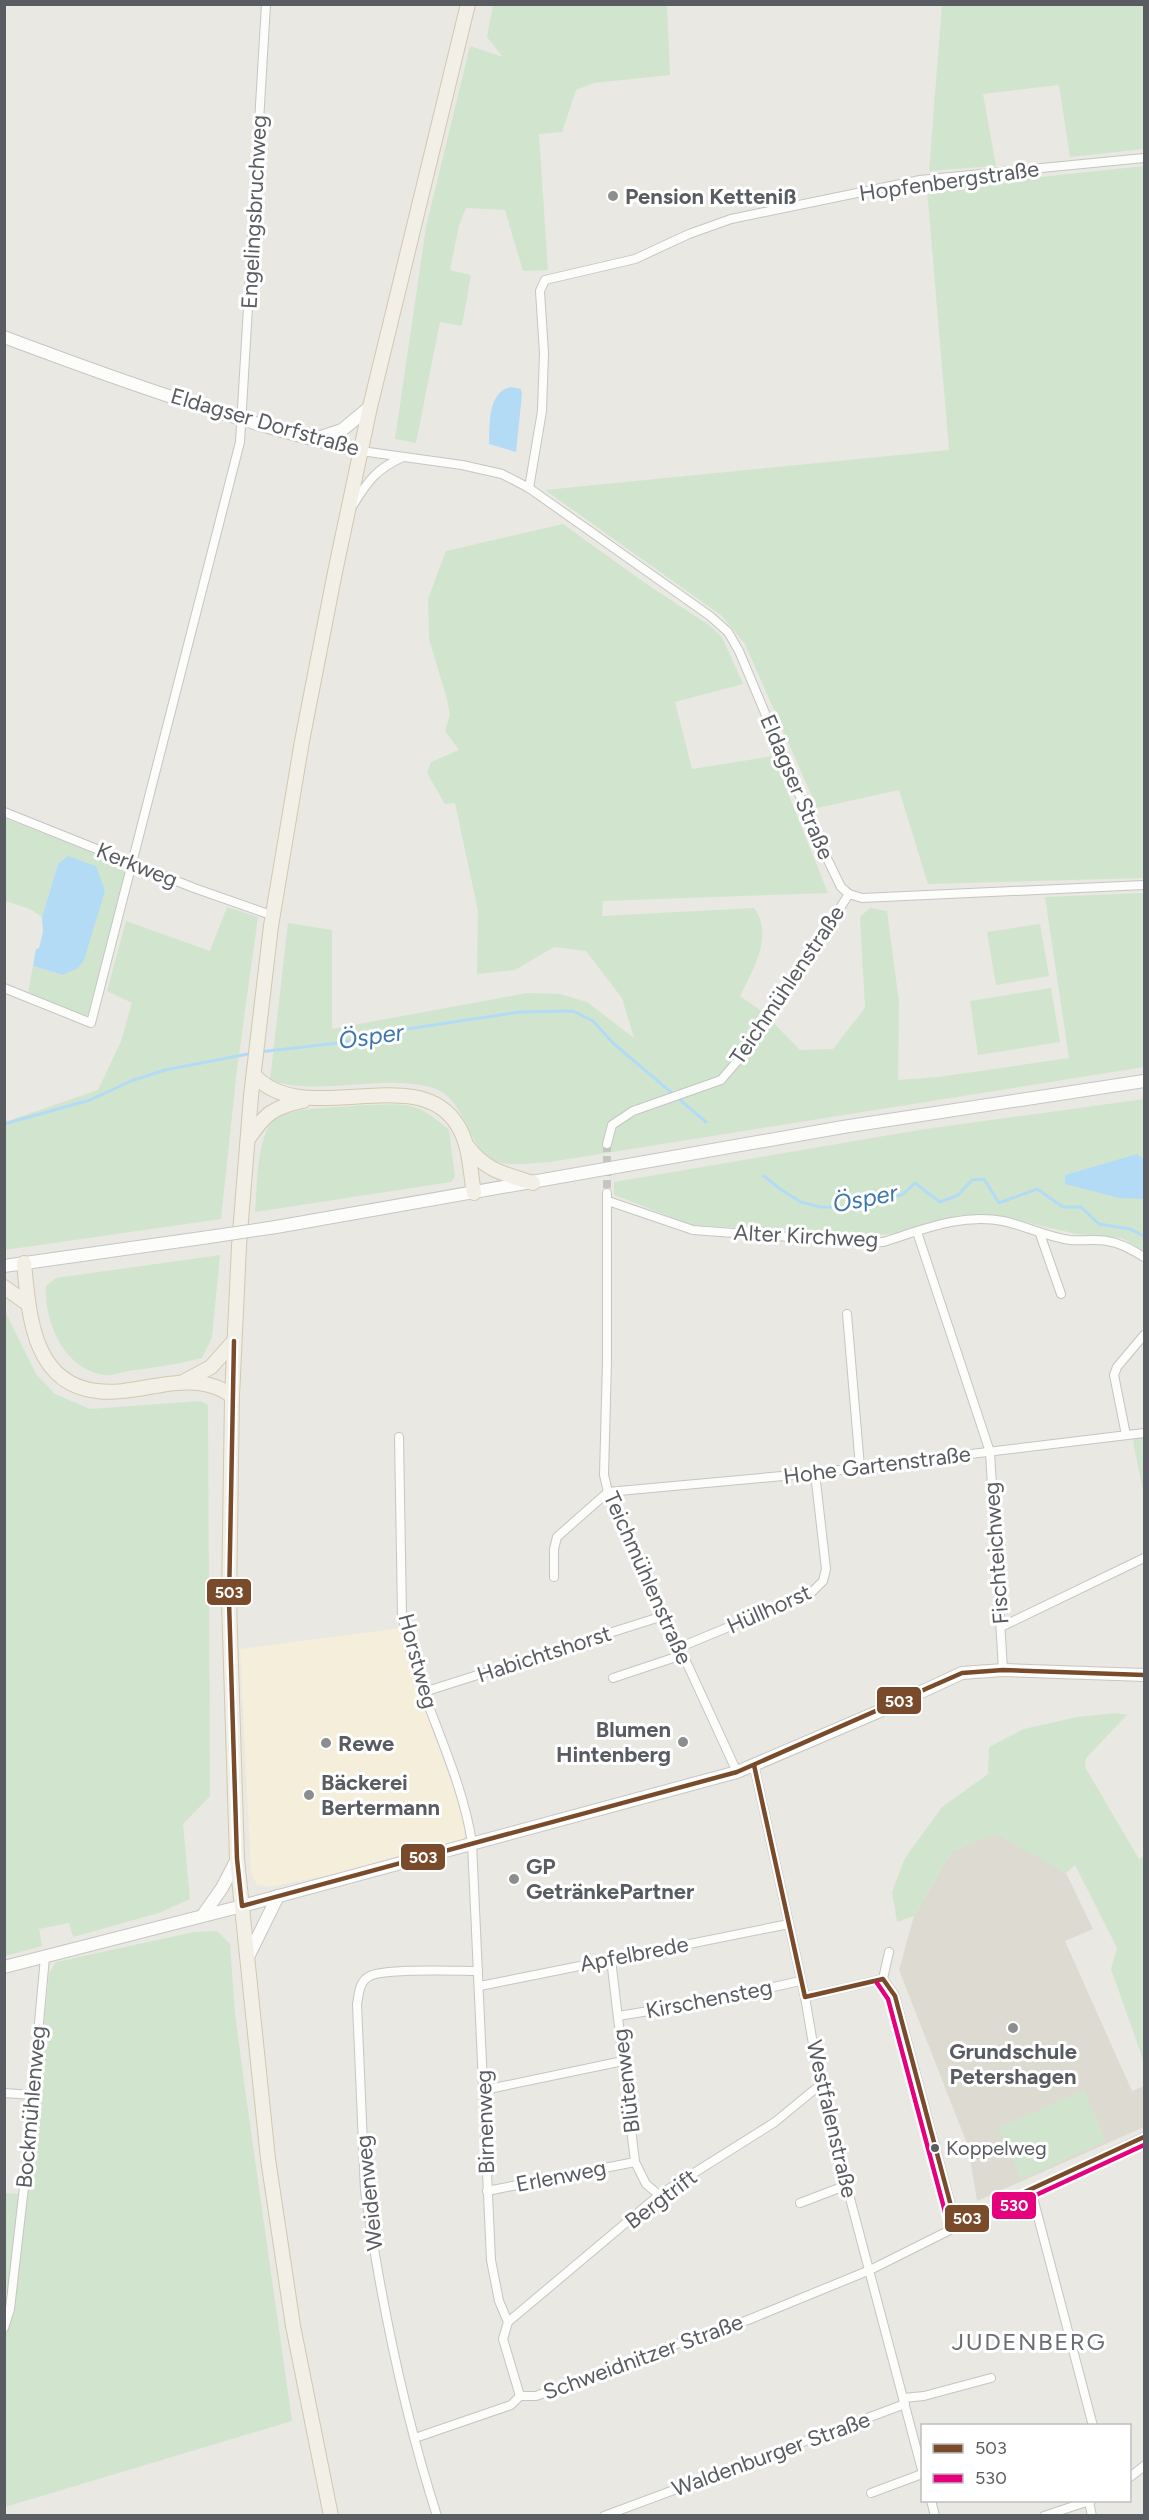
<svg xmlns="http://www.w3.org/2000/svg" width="1149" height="2520" viewBox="0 0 1149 2520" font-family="Figtree,sans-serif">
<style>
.commercial{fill:#f4eedb}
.education{fill:#dddad2}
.green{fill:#d1e5ce}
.water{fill:#b4dbf5}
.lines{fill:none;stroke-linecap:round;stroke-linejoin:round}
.stream{stroke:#b4dbf5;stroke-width:3}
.street-tunnel{stroke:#c5c5c2;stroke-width:8;stroke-dasharray:8 4;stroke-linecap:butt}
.street-casing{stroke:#c5c5c4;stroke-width:10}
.secondary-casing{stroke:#c6c6c5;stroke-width:14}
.primary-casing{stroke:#d1c8b1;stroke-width:16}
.street{stroke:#fcfcfb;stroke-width:8}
.secondary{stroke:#fcfcfb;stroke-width:12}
.primary{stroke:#f1efe6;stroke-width:14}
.secondary-bridge-casing{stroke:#c6c6c5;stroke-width:14;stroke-linecap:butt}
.secondary-bridge{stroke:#fcfcfb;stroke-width:12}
.bus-1-casing{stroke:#fff;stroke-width:9}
.bus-2-casing{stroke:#fff;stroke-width:9}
.bus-1{stroke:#7a4b2a;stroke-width:4.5}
.bus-2{stroke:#e5007d;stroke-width:4.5}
.poi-dot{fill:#8b8d8e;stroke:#fff;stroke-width:2}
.bus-dot{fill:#595c61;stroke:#fff;stroke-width:2}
.labels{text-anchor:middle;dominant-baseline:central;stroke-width:6;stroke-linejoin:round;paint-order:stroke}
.bus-label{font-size:20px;fill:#595c61;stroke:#fff;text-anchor:start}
.street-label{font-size:22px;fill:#595c61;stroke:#fff}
.poi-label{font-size:22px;font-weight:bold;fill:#595c61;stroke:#fff;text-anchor:start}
.water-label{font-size:24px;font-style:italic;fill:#3d76ae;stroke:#fff}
.neighbourhood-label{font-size:24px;letter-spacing:1.5px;fill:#6a6e73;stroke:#fff}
.line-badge{stroke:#fff;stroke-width:2}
.badge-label{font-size:16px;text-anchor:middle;font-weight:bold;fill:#fff}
</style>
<rect width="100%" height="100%" fill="#e9e8e3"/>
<!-- commercial -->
<polygon class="commercial" points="400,1628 466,1817 464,1839 339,1873 269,1887 257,1885 251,1873 240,1649"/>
<!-- education -->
<polygon class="education" points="996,1833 1066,1873 1093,1929 1065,1941 1132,2091 1144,2086 1144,2127 977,2201 968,2146 899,1970 914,1916 952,1851"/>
<!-- green -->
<g class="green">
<polygon points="493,5 667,5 670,75 594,83 576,90 562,132 539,134 548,270 523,271 505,210 466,208 459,225 450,270 471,275 462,326 440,322 416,443 395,439 426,227 470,46 503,57 487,37"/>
<polygon points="942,5 1144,5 1144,149 1070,157 1059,85 983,94 996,166 929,171"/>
<polygon points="1144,166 1144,878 928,884 899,790 817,808 745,644 722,616 545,490 949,450 927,189"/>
<path d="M563 524 645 583 709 625 722 637 743 684 675 702 692 769 773 756 828 893 603 901 602 916 754 908C774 935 753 970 740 996L763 1012 800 1050 833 1049 865 1008 860 917 870 908 887 911 899 1002 898 1080 938 1077 1069 1058 1045 897 1144 893V1067L550 1162C533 1163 511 1167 495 1161 467 1150 467 1096 430 1087 380 1074 319 1097 270 1080L288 923 332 930V1029L527 993 560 994 587 1002 634 1038 622 998 586 951 554 947 515 970 477 974 478 911 455 803 445 804 427 773 431 762 459 750 445 731 450 715 447 699 429 639 428 599 446 551Z"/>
<polygon points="4,818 121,864 126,876 90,1013 86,1017 28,993 33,966 63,975 58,864 42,917 30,909 5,901"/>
<polygon points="227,907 258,917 237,1069 221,1219 5,1250 5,1122 98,1090 121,1041 132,1003 107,991 126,921 210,951"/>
<polygon points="1040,924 1049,976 996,985 987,932"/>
<polygon points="1051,988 1060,1042 978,1055 970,1001"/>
<polygon points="1144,1099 1144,1251 1122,1238 1076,1234 1000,1216 960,1215 898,1233 877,1235 692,1225 614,1195 614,1182 919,1130"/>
<path d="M363 1105C407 1105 414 1099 449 1130L455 1177 451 1182 255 1212C258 1187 255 1121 284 1114 309 1107 338 1108 363 1105Z"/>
<path d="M220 1255 212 1337 202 1358C177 1364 153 1368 128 1371 121 1372 112 1376 105 1375 64 1370 44 1322 46 1286L56 1278Z"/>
<polygon points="4,1309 36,1374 55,1394 90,1409 200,1401 208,1405 210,1796 183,1824 190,1899 159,1913 73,1937 69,1923 39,1929 42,1946 5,1956"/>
<polygon points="1144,1437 1144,1496 1133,1442 1135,1438"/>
<polygon points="1116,1713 1127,1715 1086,1758 1085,1767 1139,1859 1144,1857 1144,2062 1111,1969 1117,1948 1075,1865 1066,1873 996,1834 952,1851 914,1916 897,1922 892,1892 905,1858 942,1807 988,1774 989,1747 1024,1729 1077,1717"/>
<polygon points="217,1931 230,1944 235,2013 244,2082 292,2421 5,2507 4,2193 27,2194 49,1973 56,1962 194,1932"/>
<polygon points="1084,2090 1106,2141 1021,2179 998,2128"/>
</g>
<!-- water -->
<g class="water">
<path d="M511 387 521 389 522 394 516 452 489 444C490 425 487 392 511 387Z"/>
<polygon points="68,856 96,866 105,891 84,960 78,968 63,975 33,966 36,949 39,948 43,932 42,917 58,864"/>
<polygon points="1137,1154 1144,1159 1144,1199 1119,1198 1065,1184 1065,1175"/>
</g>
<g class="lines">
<!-- stream -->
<g class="stream">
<polyline points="259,1052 338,1043 407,1029 520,1012 573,1011 593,1021 613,1043 706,1122"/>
<polyline points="4,1124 90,1100 131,1081 165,1070 253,1053"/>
<polyline points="764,1176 780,1189 801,1202 820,1207 846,1207 902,1195 915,1183 940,1202 958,1195 972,1180 984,1179 999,1203 1037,1189 1063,1207 1081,1207 1099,1224 1130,1229 1144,1236"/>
</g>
<!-- street-tunnel -->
<polyline class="street-tunnel" points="607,1144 607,1193"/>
<!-- street casing -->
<g class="street-casing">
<g id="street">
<polyline points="361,451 462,465 502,474 529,488 710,616 728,632 739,651 820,844 841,887 849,894 862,898 1144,885"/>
<polyline points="529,488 542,411 544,353 540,291 545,280 635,259 689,234 731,219 920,180 1144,158"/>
<path d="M353 505C368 481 376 469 403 457"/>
<polyline points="4,812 194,888 271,915"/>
<polyline points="4,988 91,1023 240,442 266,4"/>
<polyline points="607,1144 612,1125 633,1111 721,1080 752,1044 849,894"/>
<polyline points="607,1193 607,1361 604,1475 608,1492 737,1772"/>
<path d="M608 1201 693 1230 872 1243 883 1242C922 1230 961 1213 1003 1221 1026 1226 1047 1237 1070 1240 1082 1241 1095 1239 1107 1241 1121 1243 1132 1250 1144 1257"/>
<polyline points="917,1232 990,1452 1003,1670"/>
<polyline points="1040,1234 1061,1294"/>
<polyline points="847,1314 860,1467"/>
<polyline points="1126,1435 1114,1375 1117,1367 1144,1335"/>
<path d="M399 1437 402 1614C415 1693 460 1764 472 1843L491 2260 499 2301 508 2322 503 2339 520 2396"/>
<polyline points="608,1492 815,1473 1144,1433"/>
<polyline points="554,1577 554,1549 557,1537 608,1492"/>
<polyline points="1001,1627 1144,1558"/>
<polyline points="678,1648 811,1593 823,1581 826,1569 815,1473"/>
<polyline points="613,1678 682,1655"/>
<polyline points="424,1692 663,1616"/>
<polyline points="754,1765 805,1997 820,2085 922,2470"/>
<polyline points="889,1952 883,1979 895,1996 955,2221"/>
<polyline points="611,1959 635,2162 646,2184 659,2195"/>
<polyline points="480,1986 789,1924"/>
<polyline points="805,1997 883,1979"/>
<polyline points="618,2016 717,2000 800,1981"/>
<polyline points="484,2090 623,2061"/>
<polyline points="4,2093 33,2095"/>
<polyline points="1031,2190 1093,2426"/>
<polyline points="487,2191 635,2162"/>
<polyline points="800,2203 847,2185"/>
<polyline points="508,2322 659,2195 775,2122 820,2085"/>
<polyline points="4,2328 10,2309 24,2187 45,1957"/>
<polyline points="903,2398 924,2396 991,2378"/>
<polyline points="415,2438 511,2405 520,2396 536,2396 659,2350 748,2320 870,2270 950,2230 955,2221 968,2218 1031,2190 1144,2137"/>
<polyline points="1130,2477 1144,2466"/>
<polyline points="871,2493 922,2474"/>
<polyline points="931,2500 935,2516"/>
<polyline points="1089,2502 1092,2516"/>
<path d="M437 2516C403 2410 381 2301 365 2191L357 2004C359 1994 359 1981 370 1976 385 1968 456 1971 478 1971"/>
<polyline points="604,2516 905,2404"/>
<polyline points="1044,2516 1092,2500"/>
</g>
</g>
<!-- secondary casing -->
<g class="secondary-casing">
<g id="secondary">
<path d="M4 337C121 381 239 423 361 451"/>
<polyline points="315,439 342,430 370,407"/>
<polyline points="276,1227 843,1127 1144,1081"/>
<polyline points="4,1266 209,1237"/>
<polyline points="203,1915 222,1888 237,1859"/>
<polyline points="247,1959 278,1896"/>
<polyline points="4,1967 242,1906 737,1772 880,1711 962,1673 1003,1670 1144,1675"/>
</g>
</g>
<!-- primary casing -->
<g class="primary-casing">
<g id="primary">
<path d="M254 1075C304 1131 418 1059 458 1126 470 1145 470 1171 474 1193"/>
<path d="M248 1139C265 1114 273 1107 303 1101"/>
<path d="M468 1147C486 1171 505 1174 533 1183"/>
<path d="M24 1263C29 1313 32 1384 97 1391 117 1394 141 1388 161 1385 187 1381 211 1380 232 1396"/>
<polyline points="4,1287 28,1304"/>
<polyline points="183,1382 211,1367 234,1341"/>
<polyline points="331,2516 293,2326 268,2159 237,1859 229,1601 232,1396 239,1246 251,1096 271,926 302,741 335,572 370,407 468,4"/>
</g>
</g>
<!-- street -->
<use href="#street" class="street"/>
<!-- secondary -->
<use href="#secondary" class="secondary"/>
<!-- primary -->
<use href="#primary" class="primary"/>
<!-- secondary-bridge casing -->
<g class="secondary-bridge-casing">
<polyline id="secondary-bridge" points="209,1237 276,1227"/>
</g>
<!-- secondary-bridge -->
<use href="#secondary-bridge" class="secondary-bridge"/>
<!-- bus-1 casing -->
<g class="bus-1-casing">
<g id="bus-1">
<polyline points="234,1341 229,1601 237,1859 242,1906 737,1772 962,1673 1003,1670 1144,1675"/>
<polyline points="754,1765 805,1997 883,1979 895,1996 955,2221 968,2218 1144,2137"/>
</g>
</g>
<!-- bus-2 casing -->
<g class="bus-2-casing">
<polyline id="bus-2" points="877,1983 888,1999 948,2223 951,2227 971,2225 1144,2145"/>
</g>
<!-- bus-1 -->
<use href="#bus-1" class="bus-1"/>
<!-- bus-2 -->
<use href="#bus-2" class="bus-2"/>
</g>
<!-- markers -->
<g class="poi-dot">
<circle cx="613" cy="196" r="6"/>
<circle cx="683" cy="1742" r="6"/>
<circle cx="326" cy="1743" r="6"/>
<circle cx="309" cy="1795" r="6"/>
<circle cx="514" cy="1879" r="6"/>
<circle cx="1013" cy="2028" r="6"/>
</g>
<circle class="bus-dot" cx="935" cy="2148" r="5"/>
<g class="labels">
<!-- bus labels -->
<g class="bus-label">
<text x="946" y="2148">Koppelweg</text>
</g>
<!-- street labels -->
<g class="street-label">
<text transform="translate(949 181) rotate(-8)">Hopfenbergstraße</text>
<text transform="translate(254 212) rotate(-87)">Engelingsbruchweg</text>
<text transform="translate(265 422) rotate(16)">Eldagser Dorfstraße</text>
<text transform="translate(797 787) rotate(67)">Eldagser Straße</text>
<text transform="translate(137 865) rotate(22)">Kerkweg</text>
<text transform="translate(787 985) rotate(-56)">Teichmühlenstraße</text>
<text transform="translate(806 1236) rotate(3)">Alter Kirchweg</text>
<text transform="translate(877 1465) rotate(-7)">Hohe Gartenstraße</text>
<text transform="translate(996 1553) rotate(-94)">Fischteichweg</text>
<text transform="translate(648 1578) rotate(66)">Teichmühlenstraße</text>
<text transform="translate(769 1609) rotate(-24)">Hüllhorst</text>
<text transform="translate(544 1654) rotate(-18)">Habichtshorst</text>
<text transform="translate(418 1661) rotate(75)">Horstweg</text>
<text transform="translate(634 1954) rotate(-11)">Apfelbrede</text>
<text transform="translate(709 1999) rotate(-11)">Kirschensteg</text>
<text transform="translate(626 2081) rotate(-97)">Blütenweg</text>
<text transform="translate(31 2107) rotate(-85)">Bockmühlenweg</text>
<text transform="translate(832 2119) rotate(77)">Westfalenstraße</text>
<text transform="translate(485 2122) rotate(-92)">Birnenweg</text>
<text transform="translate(561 2176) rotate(-11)">Erlenweg</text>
<text transform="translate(369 2193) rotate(-96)">Weidenweg</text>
<text transform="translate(661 2199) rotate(-37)">Bergtrift</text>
<text transform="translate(643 2357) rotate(-20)">Schweidnitzer Straße</text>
<text transform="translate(771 2454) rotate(-20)">Waldenburger Straße</text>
</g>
<!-- poi labels -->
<g class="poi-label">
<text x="625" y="196">Pension Ketteniß</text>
<text x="671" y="1729" text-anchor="end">Blumen<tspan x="671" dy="25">Hintenberg</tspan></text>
<text x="338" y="1743">Rewe</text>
<text x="321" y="1782">Bäckerei<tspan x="321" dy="25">Bertermann</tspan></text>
<text x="526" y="1866">GP<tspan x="526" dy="25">GetränkePartner</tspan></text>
<text x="1013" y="2051" text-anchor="middle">Grundschule<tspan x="1013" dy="25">Petershagen</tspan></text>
</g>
<!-- water labels -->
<g class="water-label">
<text transform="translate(371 1036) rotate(-8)">Ösper</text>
<text transform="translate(865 1198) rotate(-11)">Ösper</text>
</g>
<!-- neighbourhood labels -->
<g class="neighbourhood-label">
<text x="1029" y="2341">JUDENBERG</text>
</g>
</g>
<g class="line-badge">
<rect x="206" y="1578" width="46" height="28" rx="6" fill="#7a4b2a"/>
<rect x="876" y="1686" width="46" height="29" rx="6" fill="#7a4b2a"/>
<rect x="400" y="1843" width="46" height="28" rx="6" fill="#7a4b2a"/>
<rect x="991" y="2191" width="46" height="29" rx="6" fill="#e5007d"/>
<rect x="944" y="2204" width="46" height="29" rx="6" fill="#7a4b2a"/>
</g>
<g class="badge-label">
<text x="229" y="1598">503</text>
<text x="899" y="1707">503</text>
<text x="423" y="1863">503</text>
<text x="1014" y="2211">530</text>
<text x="967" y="2224">503</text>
</g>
<!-- border -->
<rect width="1149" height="2520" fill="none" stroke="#595c61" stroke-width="12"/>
<!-- legend -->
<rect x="921" y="2424" width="210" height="78" fill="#ffffff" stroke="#bdbec0" stroke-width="1.5"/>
<rect x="933" y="2444" width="30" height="9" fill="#7a4b2a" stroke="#bdbec0" stroke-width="1.5"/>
<text x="975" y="2454" font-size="18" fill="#595c61">503</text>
<rect x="933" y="2474" width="30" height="9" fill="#e5007d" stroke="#bdbec0" stroke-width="1.5"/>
<text x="975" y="2484" font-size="18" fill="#595c61">530</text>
</svg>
